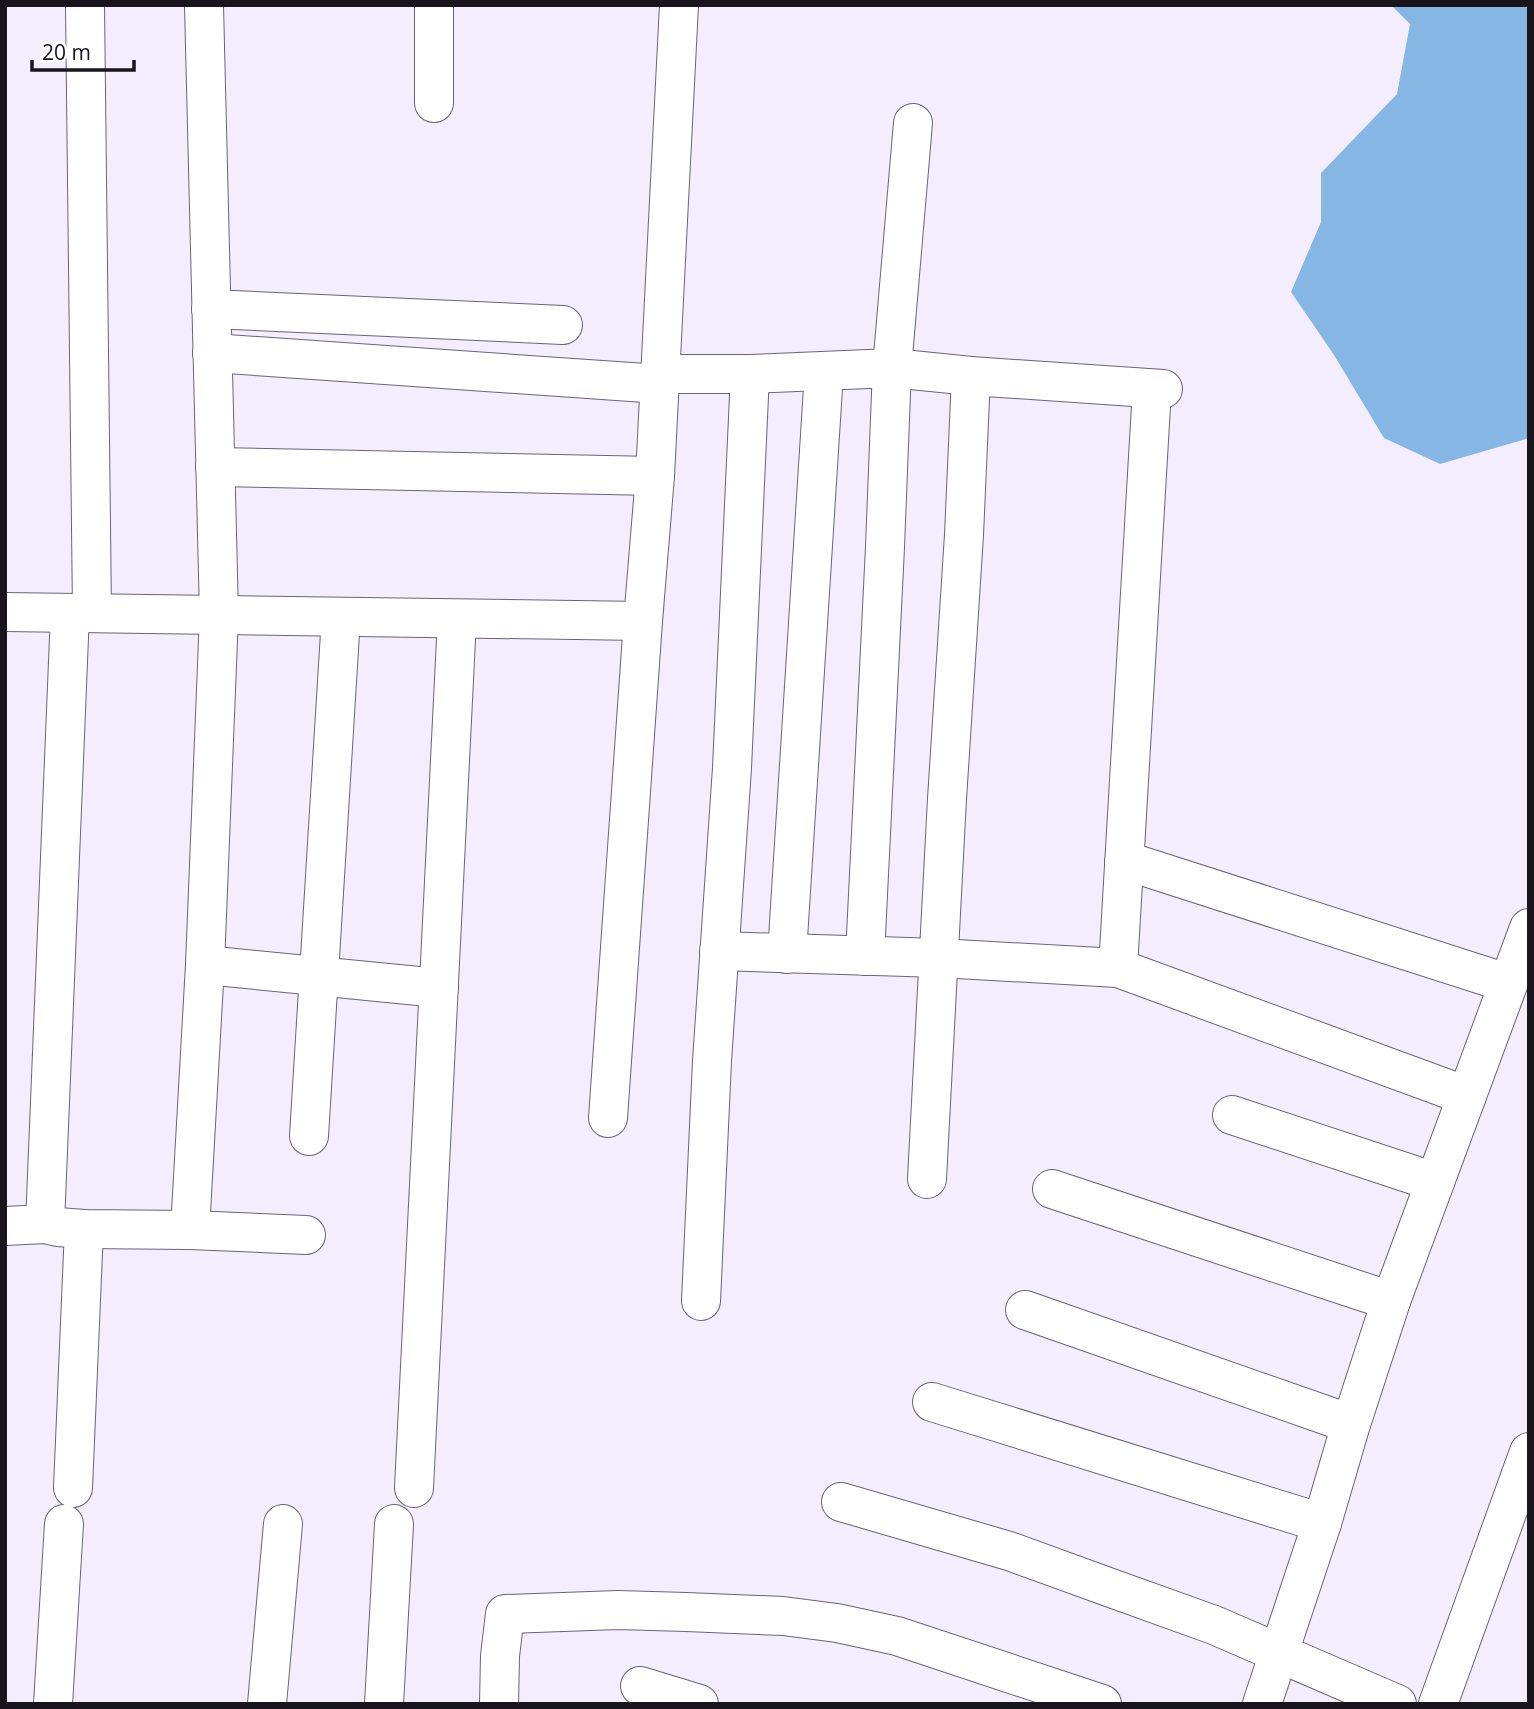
<svg xmlns="http://www.w3.org/2000/svg" width="1534" height="1709" viewBox="0 0 1534 1709" font-family="'Open Sans',sans-serif">
<style>
.water{fill:#86b6e4}
.lines{fill:none;stroke-linecap:round;stroke-linejoin:round}
.minor-casing{stroke:#6b6376;stroke-width:40}
.minor{stroke:#fff;stroke-width:38}
</style>
<rect width="100%" height="100%" fill="#f4edfe"/>
<!-- water -->
<polygon class="water" points="1391,5 1529,5 1529,438 1440,464 1384,438 1334,355 1291,292 1321,222 1321,173 1397,94 1410,24"/>
<g class="lines">
<!-- minor casing -->
<g class="minor-casing">
<g id="minor">
<polyline points="85,5 92,613"/>
<polyline points="434,5 434,103"/>
<polyline points="211,309 563,325"/>
<polyline points="212,353 660,384"/>
<polyline points="661,374 750,374 892,368 971,376 1163,389"/>
<polyline points="215,467 655,476"/>
<polyline points="5,612 643,621"/>
<polyline points="1124,862 1136,864 1507,983"/>
<polyline points="719,951 939,958 1118,968 1467,1096"/>
<polyline points="787,954 824,372"/>
<polyline points="865,956 885,547 892,368 913,123"/>
<polyline points="205,965 439,988"/>
<polyline points="1118,968 1152,389"/>
<polyline points="1232,1115 1435,1182"/>
<polyline points="608,1118 643,621 655,476 679,5"/>
<polyline points="309,1136 341,617"/>
<polyline points="927,1179 947,799 964,535 971,376"/>
<polyline points="1052,1189 1391,1301"/>
<polyline points="45,1224 70,613"/>
<polyline points="5,1226 45,1224 58,1227 84,1229 190,1230 306,1235"/>
<polyline points="190,1230 205,965 219,615 204,5"/>
<polyline points="701,1301 712,1061 732,768 750,374"/>
<polyline points="1025,1310 1351,1424"/>
<polyline points="932,1402 1322,1523"/>
<polyline points="73,1488 84,1229"/>
<polyline points="414,1488 457,619"/>
<polyline points="841,1502 1009,1551 1111,1588 1214,1625 1397,1704"/>
<polyline points="640,1686 699,1704"/>
<polyline points="53,1704 64,1524"/>
<polyline points="267,1704 283,1524"/>
<polyline points="384,1704 394,1524"/>
<polyline points="499,1704 500,1656 505,1614 618,1610 686,1612 783,1616 837,1623 897,1636 1102,1704"/>
<polyline points="1262,1704 1322,1523 1351,1424 1391,1301 1529,928"/>
<polyline points="1438,1704 1529,1452"/>
</g>
</g>
<!-- minor -->
<use href="#minor" class="minor"/>
</g>
<!-- border -->
<rect width="1534" height="1709" fill="none" stroke="#19151d" stroke-width="14"/>
<!-- scale -->
<path d="M32 60v10h102v-10" fill="none" stroke="#19151d" stroke-width="3.5"/>
<text x="42" y="60" font-size="21" fill="#19151d" stroke="#fefefe" stroke-width="5" paint-order="stroke">20 m</text>
</svg>
